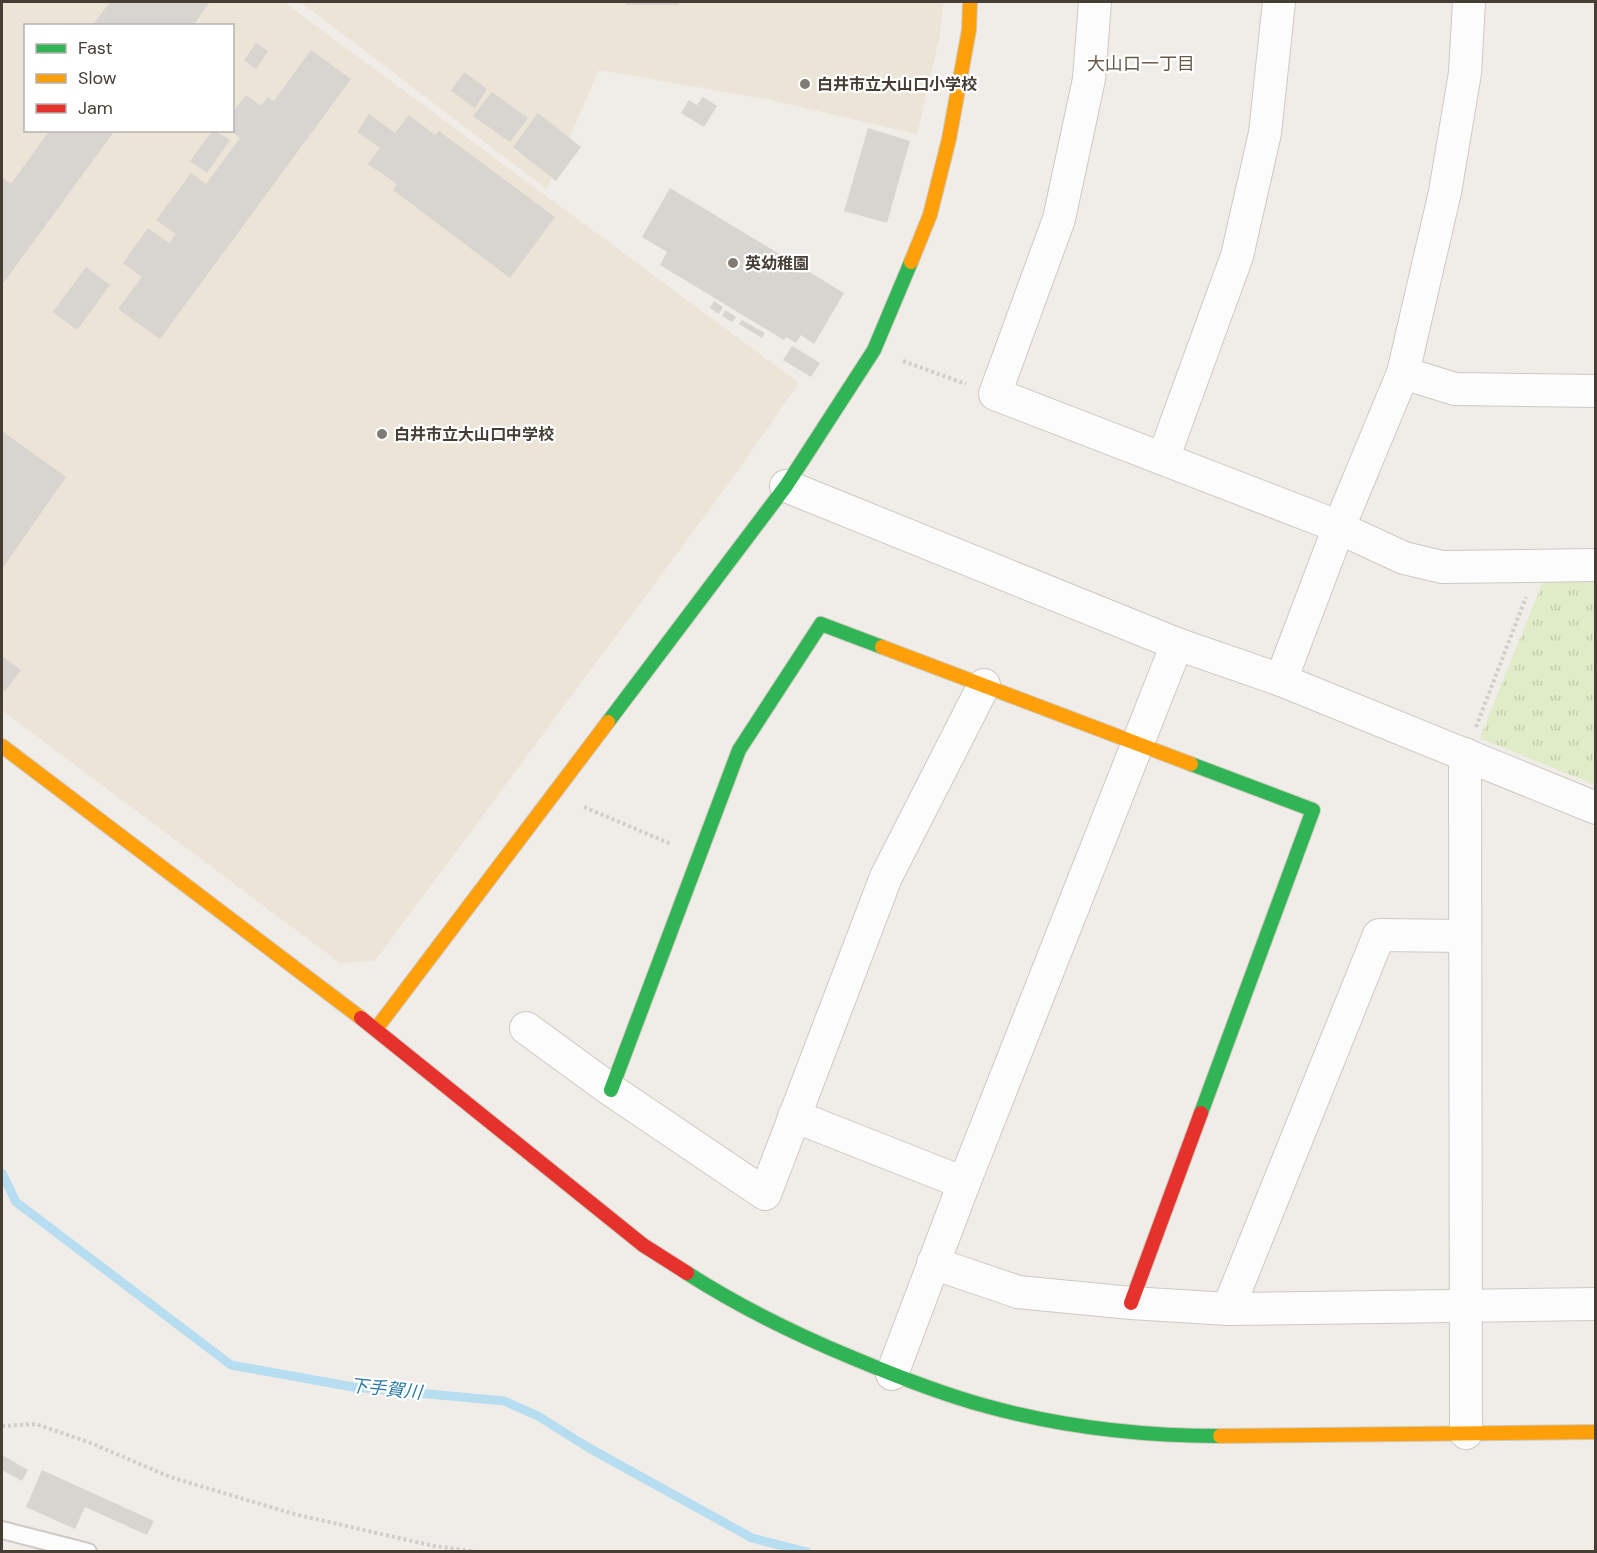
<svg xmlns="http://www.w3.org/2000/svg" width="1597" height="1553" viewBox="0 0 1597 1553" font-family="'DM Sans','Noto Sans JP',sans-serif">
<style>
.education{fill:#ebe4d7;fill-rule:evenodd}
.park{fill:url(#park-tufts)}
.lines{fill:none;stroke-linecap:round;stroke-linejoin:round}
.stream{stroke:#b7ddf0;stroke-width:9}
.building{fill:#d8d4cf}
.lane-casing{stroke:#cdc9c4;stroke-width:20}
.street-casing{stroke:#cdc9c4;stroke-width:34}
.fast-casing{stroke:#d0cabf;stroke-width:16}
.slow-casing{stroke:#d0cabf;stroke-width:16}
.jam-casing{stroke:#d0cabf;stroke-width:16}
.path{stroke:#d1cdca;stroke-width:4;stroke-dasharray:3 3;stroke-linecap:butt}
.lane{stroke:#fdfcfc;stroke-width:16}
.street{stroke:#fdfcfc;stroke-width:32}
.fast{stroke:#30b455;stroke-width:14}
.slow{stroke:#ff9f0a;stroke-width:14}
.jam{stroke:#e5322d;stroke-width:14}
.poi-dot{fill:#827b74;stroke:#fff;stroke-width:2}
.labels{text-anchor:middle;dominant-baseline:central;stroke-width:4.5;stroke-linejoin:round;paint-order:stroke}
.poi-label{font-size:16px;font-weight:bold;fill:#463e35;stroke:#fff;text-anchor:start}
.neighbourhood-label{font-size:18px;fill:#695b4b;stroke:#fff}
.water-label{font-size:18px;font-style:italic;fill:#2878a6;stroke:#fff}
</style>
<defs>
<pattern id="park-tufts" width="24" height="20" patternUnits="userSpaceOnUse" patternTransform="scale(1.5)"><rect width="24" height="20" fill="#e0ebc7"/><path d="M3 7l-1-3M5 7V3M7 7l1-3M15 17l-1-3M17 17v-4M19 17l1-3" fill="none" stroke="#c2cbac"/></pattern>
</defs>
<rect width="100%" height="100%" fill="#f0ede8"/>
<!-- education -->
<g class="education">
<path d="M2 2H284L799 383 727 486 375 961 340 963 2 710ZM26 26H232V130H26Z"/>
<polygon points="300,2 943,2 940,35 917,134 766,99 599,70 547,189"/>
</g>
<!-- park -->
<polygon class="park" points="1595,580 1595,785 1480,738 1543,581"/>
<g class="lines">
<!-- stream -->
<polyline class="stream" points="2,1173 16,1202 231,1365 353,1387 504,1401 538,1416 589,1448 752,1538 807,1552"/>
</g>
<!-- building -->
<g class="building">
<polygon points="110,2 207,2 209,3 193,26 92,26"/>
<rect x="626" y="2" width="53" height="3"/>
<polygon points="256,43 268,51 256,69 244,60"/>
<polygon points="311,50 351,79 160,339 118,309 142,277 123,263 148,228 169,243 176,234 156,220 191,173 206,184 240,138 232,132 232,113 246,95 261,106 268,97 274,101"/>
<polygon points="464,72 487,89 475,108 451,91"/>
<polygon points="492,92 528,118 510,142 473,116"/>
<polygon points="703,97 717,106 704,127 681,113 689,100 697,105"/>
<polygon points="538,113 581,147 556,181 513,147"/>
<polygon points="369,114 395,133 409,115 435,135 439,131 555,217 510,278 393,190 397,184 368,164 380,148 357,132"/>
<polygon points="868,128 910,141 887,223 844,211"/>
<polygon points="50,130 115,130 2,285 2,177 11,184"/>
<polygon points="213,130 230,140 207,173 190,161"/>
<polygon points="670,188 844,293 814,344 801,335 796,343 786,337 784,340 660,265 667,252 642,237"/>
<polygon points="86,267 110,285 77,330 53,312"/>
<polygon points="714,301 723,307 719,314 710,308"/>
<polygon points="725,310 736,317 732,322 722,316"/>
<polygon points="742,320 765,333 762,338 739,324"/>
<polygon points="792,346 820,363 811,377 783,360"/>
<polygon points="2,431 66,477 2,569"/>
<polygon points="2,656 21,670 5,691 2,689"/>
<polygon points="2,1455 28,1470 22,1481 2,1470"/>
<polygon points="42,1470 154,1521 147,1535 85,1507 75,1529 26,1507"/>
</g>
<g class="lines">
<!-- lane casing -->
<g class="lane-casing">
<polyline id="lane" points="2,1530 88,1552"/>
</g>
<!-- street casing -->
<g class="street-casing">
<g id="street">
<polyline points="1095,2 1089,79 1059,219 995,394 1324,521 1404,558 1442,567 1596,565"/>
<polyline points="1403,373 1455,389 1596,391"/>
<polyline points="1163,459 1237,256 1265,133 1279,2"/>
<polyline points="786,486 1177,644 1281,680 1596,808"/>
<polyline points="1281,680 1339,527 1403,373 1445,192 1465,73 1469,2"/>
<polyline points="1465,754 1466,1433"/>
<polyline points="526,1028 611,1090 765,1194 886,877 984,685"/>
<polyline points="794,1116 964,1183"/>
<polyline points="933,1263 1018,1292 1131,1303 1228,1309 1596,1304"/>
<polyline points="1228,1309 1379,935 1465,936"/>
<polyline points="892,1374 964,1183 1177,644"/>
</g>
</g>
<!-- fast casing -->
<g class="fast-casing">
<g id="fast">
<polyline points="608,722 786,486 874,350 911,262"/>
<polyline points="1191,764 1313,810 1201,1113"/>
<polyline points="611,1090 739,750 821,624 882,647"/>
<path d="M687 1273C740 1307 795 1334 853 1358 896 1376 941 1394 986 1406 1062 1427 1141 1436 1220 1436"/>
</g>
</g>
<!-- slow casing -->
<g class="slow-casing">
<g id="slow">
<polyline points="911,262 930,215 949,139 969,30 970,2"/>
<polyline points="882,647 1191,764"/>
<polyline points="2,746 361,1018"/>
<polyline points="376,1029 608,722"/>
<polyline points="1220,1436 1596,1432"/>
</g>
</g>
<!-- jam casing -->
<g class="jam-casing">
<g id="jam">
<polyline points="361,1018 643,1245 687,1273"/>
<polyline points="1131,1303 1201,1113"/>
</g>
</g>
<!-- path -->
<g class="path">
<polyline points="903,361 966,384"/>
<polyline points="1476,727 1526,597"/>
<polyline points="584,807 671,844"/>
<polyline points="2,1426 36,1424 91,1443 170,1477 294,1514 434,1546 478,1552"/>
</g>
<!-- lane -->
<use href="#lane" class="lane"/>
<!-- street -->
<use href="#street" class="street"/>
<!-- fast -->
<use href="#fast" class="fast"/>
<!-- slow -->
<use href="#slow" class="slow"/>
<!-- jam -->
<use href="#jam" class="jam"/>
</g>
<!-- markers -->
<g class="poi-dot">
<circle cx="805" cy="84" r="6"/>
<circle cx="733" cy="263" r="6"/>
<circle cx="382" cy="434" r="6"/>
</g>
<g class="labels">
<!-- poi labels -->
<g class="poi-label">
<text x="817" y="84">白井市立大山口小学校</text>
<text x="745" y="263">英幼稚園</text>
<text x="394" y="434">白井市立大山口中学校</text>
</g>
<!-- neighbourhood labels -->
<g class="neighbourhood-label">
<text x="1141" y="64">大山口一丁目</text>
</g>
<!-- water labels -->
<g class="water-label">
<text transform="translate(386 1389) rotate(6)">下手賀川</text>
</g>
</g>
<!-- border -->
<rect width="1597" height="1553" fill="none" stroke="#463e35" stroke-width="6"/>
<!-- legend -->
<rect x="24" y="24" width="210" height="108" fill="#ffffff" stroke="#b5b2ae" stroke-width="1.5"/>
<rect x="36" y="44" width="30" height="9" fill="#30b455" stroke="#b5b2ae" stroke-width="1.5"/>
<text x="78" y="54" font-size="18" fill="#463e35">Fast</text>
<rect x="36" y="74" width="30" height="9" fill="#ff9f0a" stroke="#b5b2ae" stroke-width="1.5"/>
<text x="78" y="84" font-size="18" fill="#463e35">Slow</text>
<rect x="36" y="104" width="30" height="9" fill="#e5322d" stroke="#b5b2ae" stroke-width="1.5"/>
<text x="78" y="114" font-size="18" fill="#463e35">Jam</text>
</svg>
